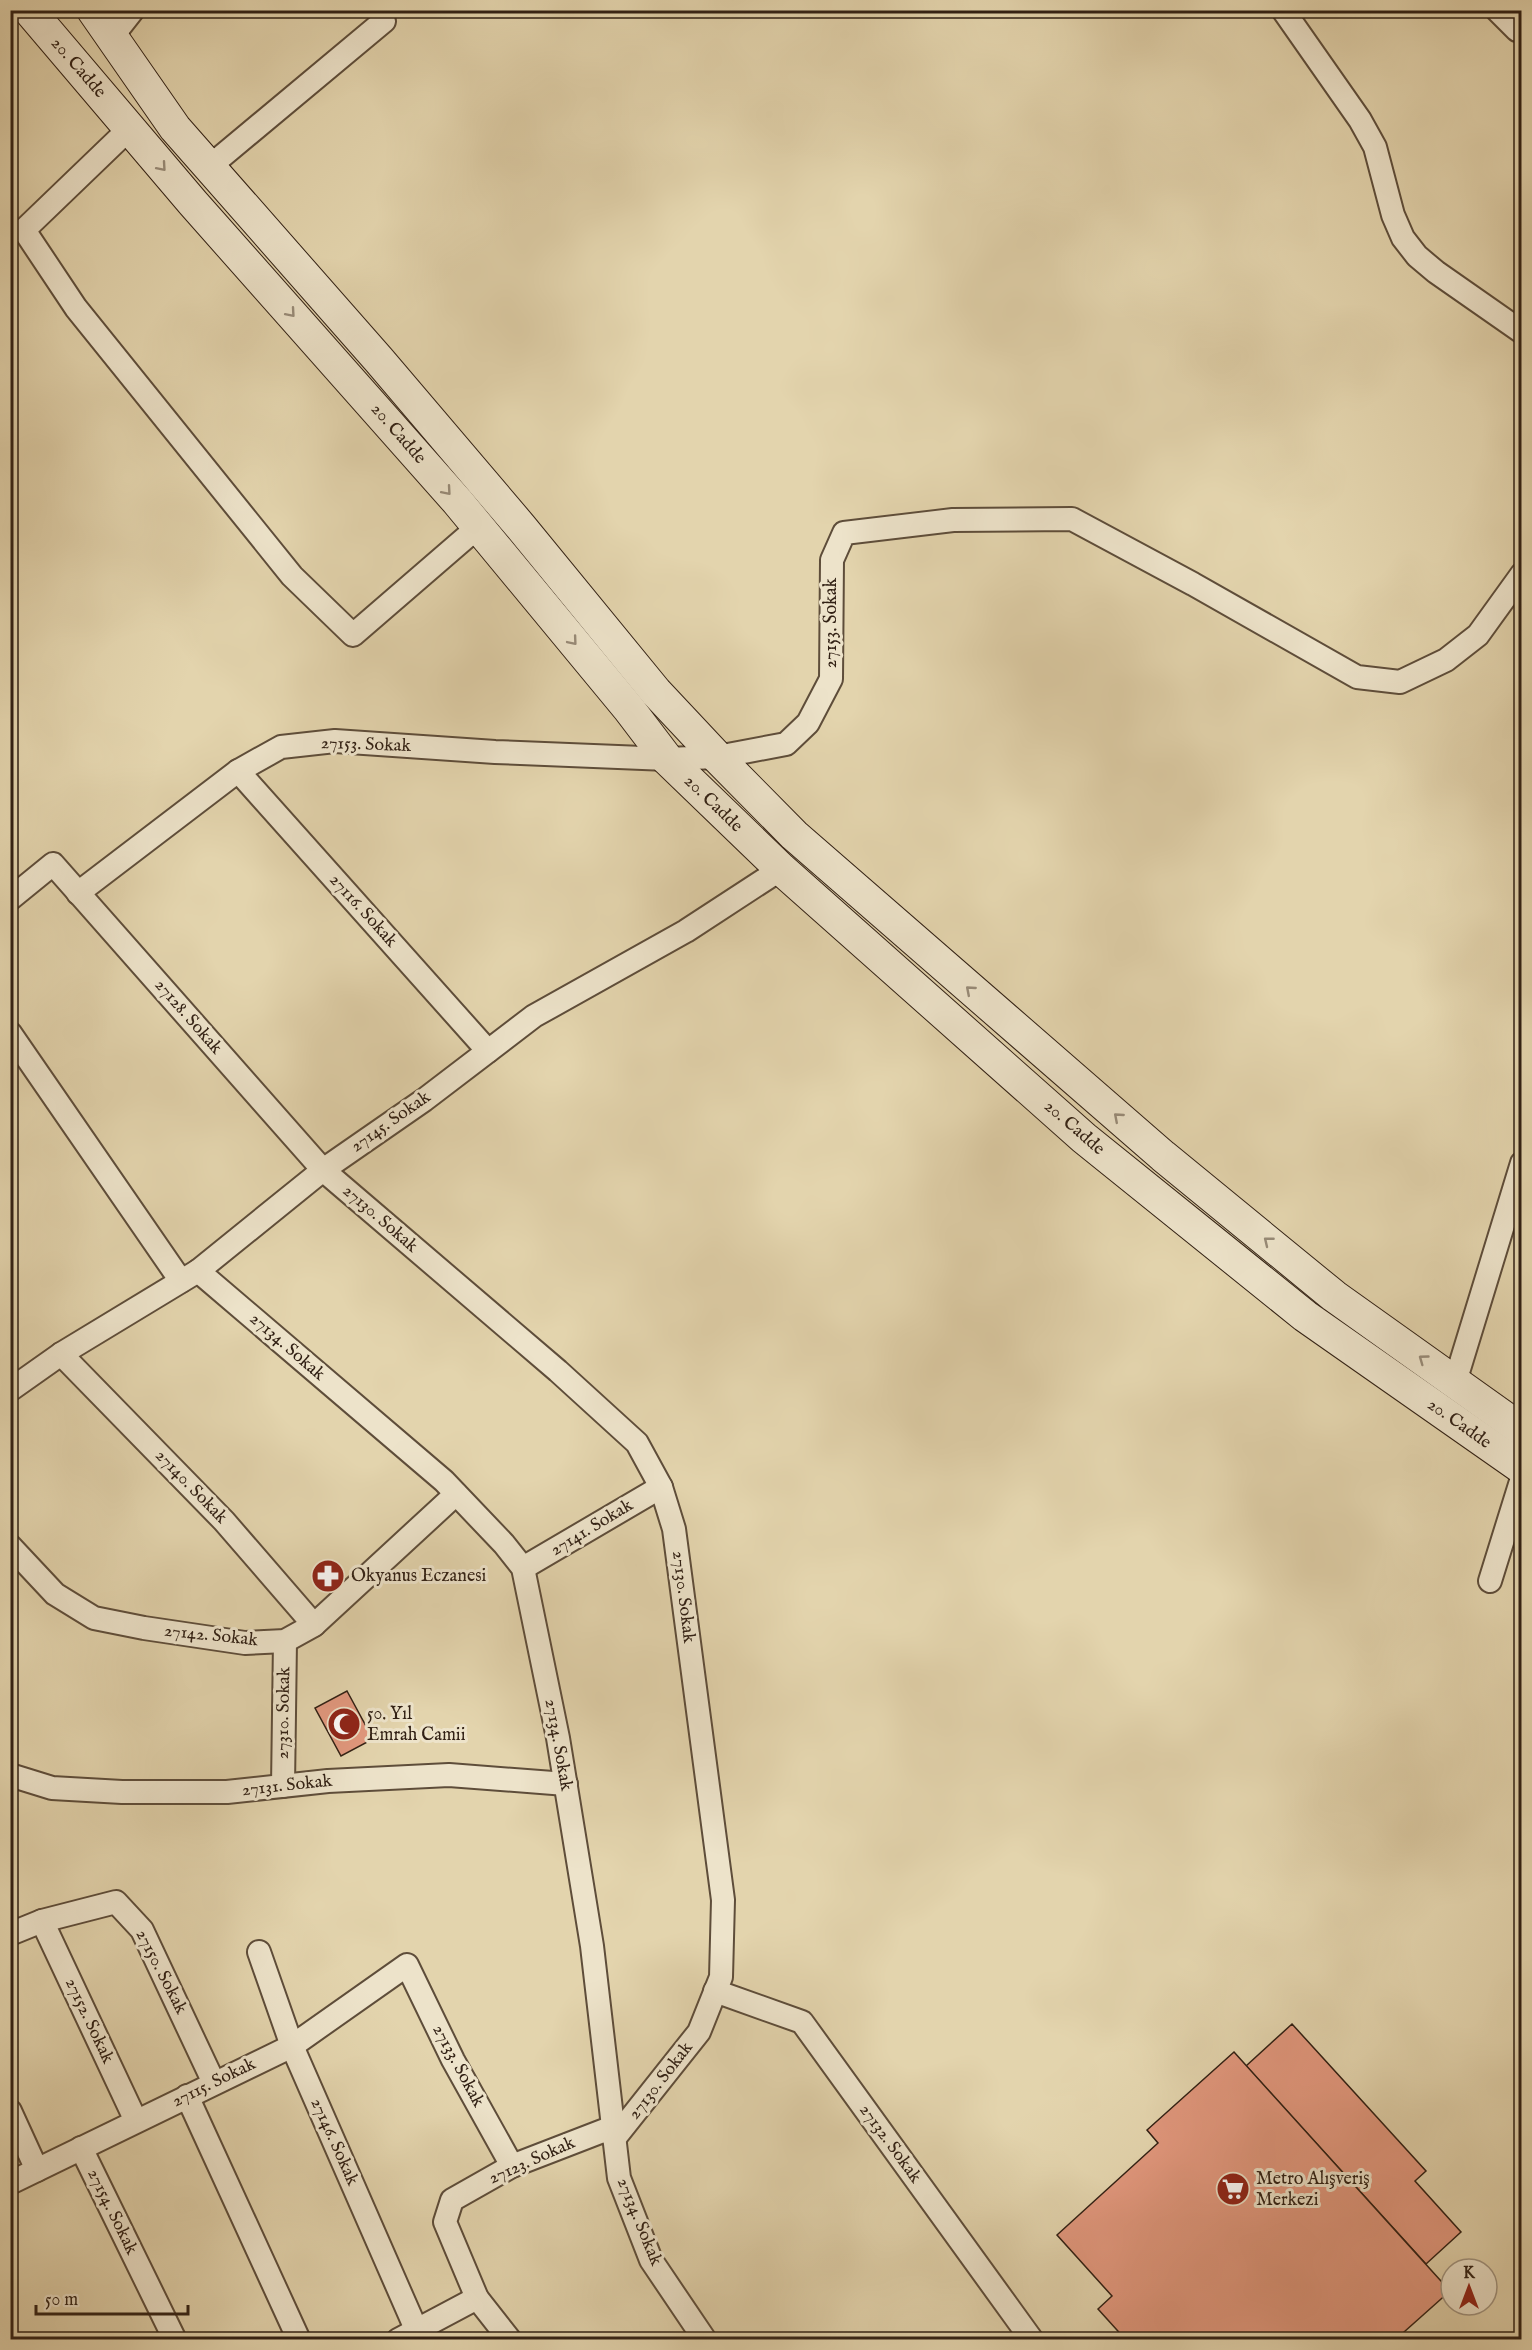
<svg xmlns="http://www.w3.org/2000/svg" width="1532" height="2350" viewBox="0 0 1532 2350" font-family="'IM FELL English',serif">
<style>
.building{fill:#e2987e;stroke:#312014;stroke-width:1.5}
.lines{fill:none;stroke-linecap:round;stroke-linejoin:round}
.minor-casing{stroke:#5e4d3a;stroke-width:26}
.secondary-casing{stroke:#312014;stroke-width:34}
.minor{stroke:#ede3ca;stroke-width:22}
.secondary{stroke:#ede3ca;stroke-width:32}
.oneway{stroke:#988b78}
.labels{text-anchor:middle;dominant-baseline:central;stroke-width:6;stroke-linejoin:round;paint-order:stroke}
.street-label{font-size:18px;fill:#312014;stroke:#ede3ca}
.poi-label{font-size:18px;fill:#312014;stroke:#ede3ca;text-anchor:start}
</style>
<rect width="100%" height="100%" fill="#e3d4ad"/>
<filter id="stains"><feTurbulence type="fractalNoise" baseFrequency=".00333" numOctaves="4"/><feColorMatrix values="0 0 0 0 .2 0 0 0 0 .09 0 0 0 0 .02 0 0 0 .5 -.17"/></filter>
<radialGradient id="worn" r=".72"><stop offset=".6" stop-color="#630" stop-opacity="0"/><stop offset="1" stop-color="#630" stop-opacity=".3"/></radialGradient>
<!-- building -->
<g class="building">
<polygon points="347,1691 373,1739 341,1756 315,1708"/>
<polygon points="1292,2024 1426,2171 1415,2181 1461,2232 1426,2264 1246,2066"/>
<polygon points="1234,2052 1450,2291 1395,2340 1126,2340 1098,2309 1112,2296 1057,2235 1158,2143 1147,2130"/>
</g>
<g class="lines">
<!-- minor casing -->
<g class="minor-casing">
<g id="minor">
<polyline points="1283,10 1360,120 1375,147 1393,215 1403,238 1417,256 1436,272 1522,332"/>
<polyline points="1497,10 1517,30 1522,29"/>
<polyline points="111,38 133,10"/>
<polyline points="130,128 24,230 76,308 292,576 353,635 478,527"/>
<polyline points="209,167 384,21"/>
<polyline points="238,771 488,1051"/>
<polyline points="78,893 238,771 281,747 335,741 495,752 667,759 717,757 786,744 808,723 831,679 832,560 844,533 953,520 1072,519 1193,584 1357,677 1400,682 1446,660 1478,635 1522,574"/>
<polyline points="10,899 53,864 323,1170 558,1371 637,1443 661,1487 674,1529 723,1900 721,1977 699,2032 614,2139"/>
<polyline points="10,1033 181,1281"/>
<polyline points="198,1271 444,1481 504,1544 523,1568 558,1738 592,1946 619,2178 651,2260 705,2340"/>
<polyline points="61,1354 224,1521 314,1625"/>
<polyline points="1455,1382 1522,1163"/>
<polyline points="10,1390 61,1354 198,1271 323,1170 424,1100 534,1016 686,931 781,869"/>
<polyline points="10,1546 55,1594 94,1618 144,1628 245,1643 285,1641 314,1625 456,1494"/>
<polyline points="523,1568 661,1487"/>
<polyline points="1490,1581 1522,1478"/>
<polyline points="10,1775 52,1788 122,1792 227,1792 328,1781 449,1775 566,1784"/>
<polyline points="283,1786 285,1641"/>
<polyline points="42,1921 136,2121"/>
<polyline points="10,1934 42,1921 116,1902 142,1930 214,2083"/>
<polyline points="259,1952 292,2046 416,2329"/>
<polyline points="715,1991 802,2022 1032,2340"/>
<polyline points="187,2096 299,2340"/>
<polyline points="10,2111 37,2170"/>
<polyline points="81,2148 175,2340"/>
<polyline points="10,2183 292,2046 407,1965 453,2060 512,2166"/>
<polyline points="398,2340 477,2298"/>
<polyline points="510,2340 477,2298 445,2222 452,2200 512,2166 613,2127"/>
</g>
</g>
<!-- secondary casing -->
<g class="secondary-casing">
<g id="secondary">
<polyline points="29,10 193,203 457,501 629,709 667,759 781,869 1084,1138 1305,1316 1522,1468"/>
<polyline points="93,10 175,128 379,360 521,527 656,692 717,757 794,835 1163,1156 1334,1296 1522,1430"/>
</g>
</g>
<!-- minor -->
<use href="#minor" class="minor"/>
<!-- secondary -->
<use href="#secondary" class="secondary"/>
</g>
<!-- one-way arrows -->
<defs><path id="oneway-chevron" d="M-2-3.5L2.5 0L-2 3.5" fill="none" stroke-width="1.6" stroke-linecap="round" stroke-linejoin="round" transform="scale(1.5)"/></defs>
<g class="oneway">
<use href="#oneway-chevron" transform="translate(162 167) rotate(49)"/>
<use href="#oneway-chevron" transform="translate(291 313) rotate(49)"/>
<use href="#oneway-chevron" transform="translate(447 491) rotate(49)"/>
<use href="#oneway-chevron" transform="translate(573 641) rotate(50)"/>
<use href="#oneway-chevron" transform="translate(970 990) rotate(-139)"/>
<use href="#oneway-chevron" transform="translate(1118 1117) rotate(-139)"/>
<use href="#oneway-chevron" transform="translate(1268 1241) rotate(-141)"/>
<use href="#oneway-chevron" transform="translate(1423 1359) rotate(-144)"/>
</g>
<!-- icons -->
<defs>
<g id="pharmacy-disc" transform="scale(1.725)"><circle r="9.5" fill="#8f2418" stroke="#ede3ca"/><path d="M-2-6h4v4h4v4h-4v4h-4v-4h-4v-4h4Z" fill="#fff"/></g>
<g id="mosque-disc" transform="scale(1.725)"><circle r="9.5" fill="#8f2418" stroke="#ede3ca"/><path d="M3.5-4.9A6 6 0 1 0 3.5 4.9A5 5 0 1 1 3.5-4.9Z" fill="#fff"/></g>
<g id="supermarket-disc" transform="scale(1.725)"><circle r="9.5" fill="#8f2418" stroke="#ede3ca"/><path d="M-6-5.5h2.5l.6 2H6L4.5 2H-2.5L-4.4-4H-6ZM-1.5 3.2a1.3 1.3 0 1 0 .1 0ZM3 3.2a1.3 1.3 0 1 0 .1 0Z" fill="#fff"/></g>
</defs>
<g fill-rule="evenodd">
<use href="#pharmacy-disc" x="328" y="1576"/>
<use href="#mosque-disc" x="344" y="1724"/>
<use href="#supermarket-disc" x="1233" y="2189"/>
</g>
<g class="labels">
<!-- street labels -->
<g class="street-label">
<text transform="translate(78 68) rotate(49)">20. Cadde</text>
<text transform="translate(398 434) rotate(49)">20. Cadde</text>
<text transform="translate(831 623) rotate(-90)">27153. Sokak</text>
<text transform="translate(366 745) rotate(2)">27153. Sokak</text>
<text transform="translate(713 804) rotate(44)">20. Cadde</text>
<text transform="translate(363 911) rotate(48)">27116. Sokak</text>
<text transform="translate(188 1017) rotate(49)">27128. Sokak</text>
<text transform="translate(391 1122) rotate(-35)">27145. Sokak</text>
<text transform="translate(1074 1128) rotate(41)">20. Cadde</text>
<text transform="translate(380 1219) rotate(41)">27130. Sokak</text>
<text transform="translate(287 1347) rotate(41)">27134. Sokak</text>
<text transform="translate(1459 1424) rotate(35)">20. Cadde</text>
<text transform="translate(191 1487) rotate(46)">27140. Sokak</text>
<text transform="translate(592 1528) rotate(-31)">27141. Sokak</text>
<text transform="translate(683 1597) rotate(83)">27130. Sokak</text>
<text transform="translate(211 1636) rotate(6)">27142. Sokak</text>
<text transform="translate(284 1713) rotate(-89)">27310. Sokak</text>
<text transform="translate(558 1745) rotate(80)">27134. Sokak</text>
<text transform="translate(287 1786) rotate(-6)">27131. Sokak</text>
<text transform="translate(161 1972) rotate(63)">27150. Sokak</text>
<text transform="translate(89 2021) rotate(65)">27152. Sokak</text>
<text transform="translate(458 2066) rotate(62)">27133. Sokak</text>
<text transform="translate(661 2081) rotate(-52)">27130. Sokak</text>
<text transform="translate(214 2083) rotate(-26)">27115. Sokak</text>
<text transform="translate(334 2142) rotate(66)">27146. Sokak</text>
<text transform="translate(890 2144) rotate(54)">27132. Sokak</text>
<text transform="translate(532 2161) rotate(-24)">27123. Sokak</text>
<text transform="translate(112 2212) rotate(64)">27154. Sokak</text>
<text transform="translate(639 2222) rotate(68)">27134. Sokak</text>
</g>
<!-- poi labels -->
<g class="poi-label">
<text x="351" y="1576">Okyanus Eczanesi</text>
<text x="367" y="1714">50. Yıl<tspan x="367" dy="21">Emrah Camii</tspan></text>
<text x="1256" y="2179">Metro Alışveriş<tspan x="1256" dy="21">Merkezi</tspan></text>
</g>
</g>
<!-- margin -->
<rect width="1532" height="2350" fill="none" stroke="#e3d4ad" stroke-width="36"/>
<rect x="12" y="12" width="1508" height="2326" fill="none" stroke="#312014" stroke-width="3"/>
<rect x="18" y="18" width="1496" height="2314" fill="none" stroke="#312014" stroke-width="1.5"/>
<!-- north arrow -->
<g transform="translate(1469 2287)"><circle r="28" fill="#ede3ca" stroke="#a29581" stroke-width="1.5"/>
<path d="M0-4.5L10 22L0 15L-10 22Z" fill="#8f2418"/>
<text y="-9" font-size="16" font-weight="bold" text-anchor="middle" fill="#312014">K</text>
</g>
<!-- scale -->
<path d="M36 2305v9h152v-9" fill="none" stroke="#312014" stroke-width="3"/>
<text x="45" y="2305" font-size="18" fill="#312014" stroke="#ede3ca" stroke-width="4.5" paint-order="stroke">50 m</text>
<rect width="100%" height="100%" filter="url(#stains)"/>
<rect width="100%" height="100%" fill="url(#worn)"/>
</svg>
